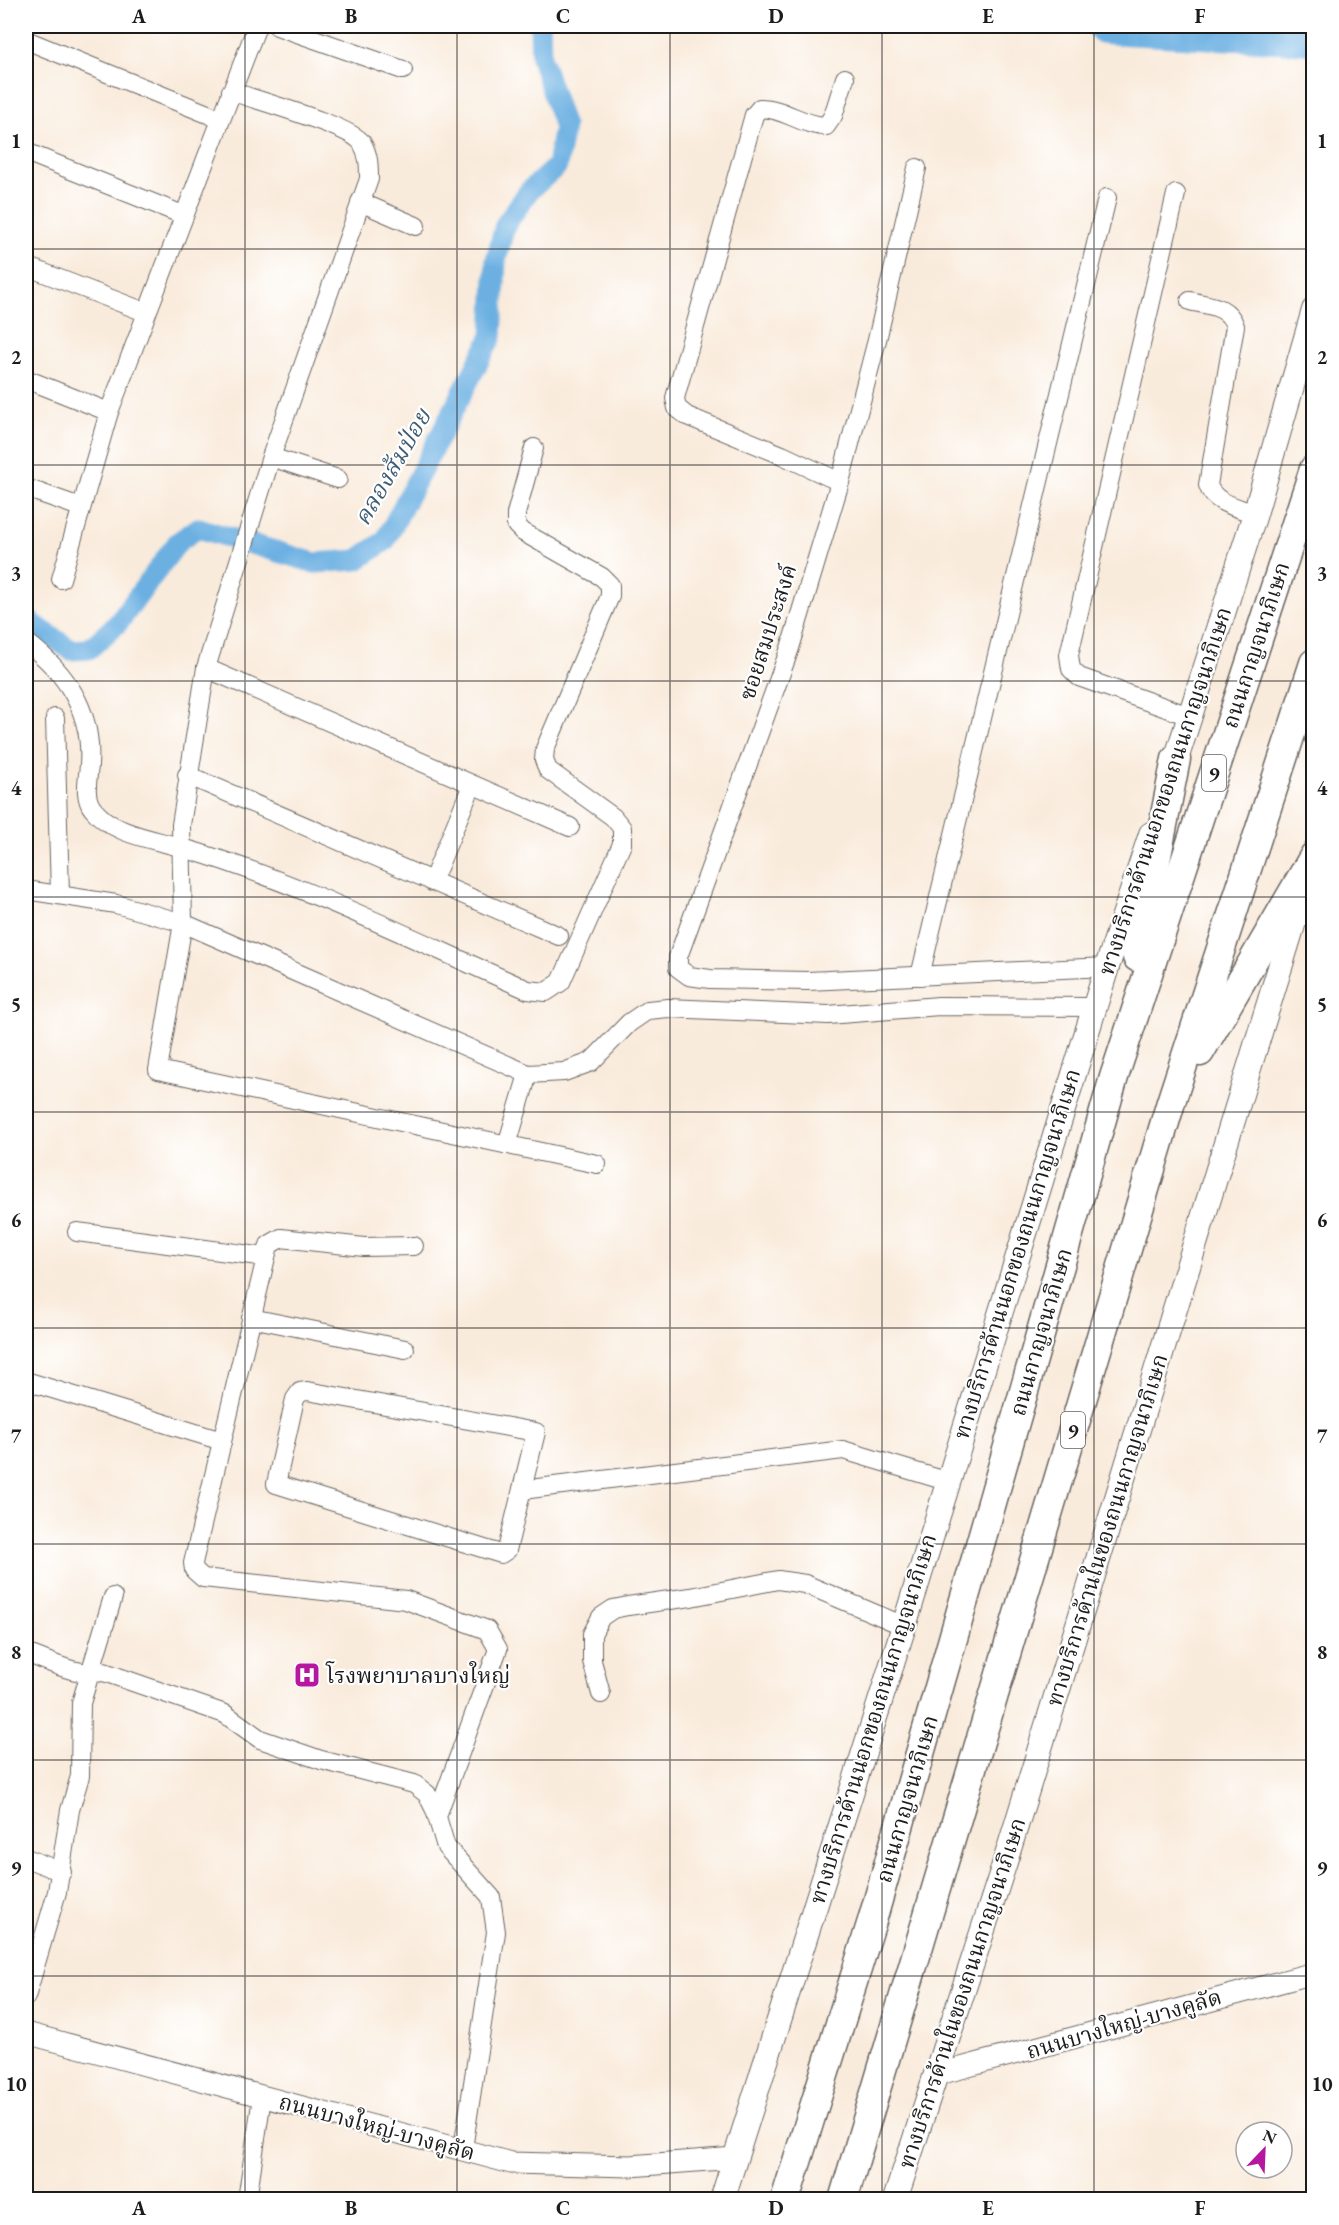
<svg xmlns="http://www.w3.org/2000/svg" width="1339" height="2225" viewBox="0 0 1339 2225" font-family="'EB Garamond','Noto Serif Thai',serif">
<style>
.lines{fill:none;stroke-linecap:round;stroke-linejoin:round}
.canal{stroke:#6cb0e2;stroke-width:21}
.river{stroke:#6cb0e2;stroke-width:36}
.minor-casing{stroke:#69645f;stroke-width:20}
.tertiary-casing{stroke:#69645f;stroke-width:23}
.secondary-casing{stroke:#69645f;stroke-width:26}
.trunk-casing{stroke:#69645f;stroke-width:31}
.minor{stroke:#fff;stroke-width:18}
.tertiary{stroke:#fff;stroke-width:21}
.secondary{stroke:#fff;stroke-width:24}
.trunk{stroke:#fff;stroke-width:28}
.grid{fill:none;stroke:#1c1c1c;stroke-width:1.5;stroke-opacity:0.55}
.labels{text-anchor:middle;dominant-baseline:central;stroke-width:4.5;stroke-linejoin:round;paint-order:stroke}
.shield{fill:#fff;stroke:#606060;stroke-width:1.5}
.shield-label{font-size:21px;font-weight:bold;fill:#1c1c1c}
.street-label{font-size:22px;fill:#1c1c1c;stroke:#fff}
.poi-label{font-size:22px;fill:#1c1c1c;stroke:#fff;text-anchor:start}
.water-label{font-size:24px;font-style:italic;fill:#405f75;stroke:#fff}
.neatline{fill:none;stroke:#1c1c1c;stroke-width:2}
.grid-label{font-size:20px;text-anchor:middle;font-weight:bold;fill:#1c1c1c}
</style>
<rect width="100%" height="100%" fill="#fff"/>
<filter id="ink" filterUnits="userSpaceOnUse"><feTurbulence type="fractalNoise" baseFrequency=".0167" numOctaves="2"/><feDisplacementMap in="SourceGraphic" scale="12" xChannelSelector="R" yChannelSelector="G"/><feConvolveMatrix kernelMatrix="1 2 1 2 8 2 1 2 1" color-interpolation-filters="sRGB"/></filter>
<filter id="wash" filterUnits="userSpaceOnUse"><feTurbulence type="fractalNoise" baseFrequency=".008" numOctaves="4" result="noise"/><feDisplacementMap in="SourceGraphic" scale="24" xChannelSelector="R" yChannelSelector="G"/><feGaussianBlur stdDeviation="1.35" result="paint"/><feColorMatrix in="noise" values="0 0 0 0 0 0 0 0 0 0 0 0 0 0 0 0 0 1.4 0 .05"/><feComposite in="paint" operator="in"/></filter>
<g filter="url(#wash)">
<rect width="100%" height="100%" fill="#f9ebdb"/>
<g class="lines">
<!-- canal -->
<polyline class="canal" points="26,619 71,650 89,649 118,623 178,542 198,528 315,563 357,560 385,541 492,336 496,260 505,225 529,191 557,166 564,127 541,58 540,26"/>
<!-- river -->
<polyline class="river" points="1105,26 1314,37"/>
</g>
</g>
<g filter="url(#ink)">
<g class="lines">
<!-- minor casing -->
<g class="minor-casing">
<g id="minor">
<polyline points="277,26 403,70"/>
<polyline points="26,40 220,119"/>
<path d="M845 78 833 116 826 126C803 126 784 108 760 108L754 115 675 398 677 408 687 416 782 455 840 482 790 648 678 957V968L689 976 710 979 808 981 1107 967"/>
<path d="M231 91C255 100 351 126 362 143 369 155 369 166 369 179L271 457 206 668 181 825 183 923 158 1070 597 1164"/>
<polyline points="26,152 183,215"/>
<polyline points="1176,194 1069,655 1071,669 1079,677 1189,716"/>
<polyline points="360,202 416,226"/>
<polyline points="26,266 145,312"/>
<path d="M1190 301C1209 306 1228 305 1235 326L1208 485C1214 504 1238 507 1255 514"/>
<polyline points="26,379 109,412"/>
<polyline points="271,457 338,479"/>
<polyline points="840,482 877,340 917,168"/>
<polyline points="26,488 80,507"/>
<polyline points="61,579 109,412 257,26"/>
<path d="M26 642C66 672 93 712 89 765 88 779 83 797 93 809 113 835 154 839 183 848 302 883 414 940 528 990L546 992 561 982 622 844V828L613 817 548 770 544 760 545 749 610 596V585L602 577 523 532 516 525V514L534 448"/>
<polyline points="206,668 570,827"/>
<polyline points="55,718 60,894"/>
<polyline points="187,775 559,936"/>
<polyline points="432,882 472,785"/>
<polyline points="26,890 116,904 183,923 528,1074 564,1072 591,1062 629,1023 648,1010 668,1008 828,1015 939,1006 1094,1007"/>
<polyline points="920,976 1107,198"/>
<polyline points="507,1145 528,1074"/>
<polyline points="77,1232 266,1257"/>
<polyline points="414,1246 364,1247 281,1238 269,1245 193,1563 194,1570 203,1578 406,1600 487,1630 498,1649 437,1816"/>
<polyline points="251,1318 405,1349"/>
<polyline points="26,1381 222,1441"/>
<polygon points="307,1391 536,1432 507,1550 501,1554 276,1484 295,1399 300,1392"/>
<polyline points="522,1490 843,1450 946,1481"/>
<path d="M26 1653C51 1662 77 1677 104 1672L225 1714 260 1739 321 1760 414 1784 427 1794 435 1810 446 1847 491 1897 496 1932 463 2149"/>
<polyline points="601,1694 592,1661 592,1634 601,1617 613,1609 628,1606 691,1597 778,1580 805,1584 904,1626"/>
<polyline points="26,1858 62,1872"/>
<polyline points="26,1997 57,1892 70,1810 80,1776 81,1703 113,1597"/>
<polyline points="247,2200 262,2097"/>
</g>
</g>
<!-- tertiary casing -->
<g class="tertiary-casing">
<g id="tertiary">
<polyline points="26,2033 511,2163 630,2166 735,2158"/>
<polyline points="935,2075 1314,1973"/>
</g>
</g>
<!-- secondary casing -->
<g class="secondary-casing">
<g id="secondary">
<polyline points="1171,775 1255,514 1314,310"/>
<polyline points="722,2200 904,1626 1107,967 1151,834"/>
<polyline points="895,2200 1005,1862 1305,886"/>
</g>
</g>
<!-- trunk casing -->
<g class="trunk-casing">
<g id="trunk">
<polyline points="1137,957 1176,759"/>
<polyline points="1200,1052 1314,856"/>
<polyline points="785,2200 872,1921 1114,1077 1314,469"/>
<polyline points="843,2200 1171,1102 1314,663"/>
</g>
</g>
<!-- minor -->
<use href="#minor" class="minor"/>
<!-- tertiary -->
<use href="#tertiary" class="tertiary"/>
<!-- secondary -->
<use href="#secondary" class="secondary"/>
<!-- trunk -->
<use href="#trunk" class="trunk"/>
</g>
</g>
<!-- grid -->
<path class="grid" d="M245 26V2200M457 26V2200M670 26V2200M882 26V2200M1094 26V2200M26 249H1314M26 465H1314M26 681H1314M26 897H1314M26 1112H1314M26 1328H1314M26 1544H1314M26 1760H1314M26 1976H1314"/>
<!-- icons -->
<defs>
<g id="hospital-square" transform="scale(1.35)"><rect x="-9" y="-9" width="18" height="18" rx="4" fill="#b5179e" stroke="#fff"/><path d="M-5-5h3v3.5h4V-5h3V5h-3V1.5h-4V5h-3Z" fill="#fff"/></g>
</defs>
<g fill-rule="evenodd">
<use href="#hospital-square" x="307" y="1675"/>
</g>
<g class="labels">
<!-- shield labels -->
<g class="shield">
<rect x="1202" y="755" width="24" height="36" rx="4.5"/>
<rect x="1061" y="1412" width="24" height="36" rx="4.5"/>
</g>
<g class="shield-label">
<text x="1214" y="773">9</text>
<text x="1073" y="1430">9</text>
</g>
<!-- street labels -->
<g class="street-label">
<text transform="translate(768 632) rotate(-72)">ซอยสมประสงค์</text>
<text transform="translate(1256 645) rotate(-72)">ถนนกาญจนาภิเษก</text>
<text transform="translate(1165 791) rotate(-72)">ทางบริการด้านนอกของถนนกาญจนาภิเษก</text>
<text transform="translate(1017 1254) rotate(-73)">ทางบริการด้านนอกของถนนกาญจนาภิเษก</text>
<text transform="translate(1041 1332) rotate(-74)">ถนนกาญจนาภิเษก</text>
<text transform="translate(1107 1530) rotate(-73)">ทางบริการด้านในของถนนกาญจนาภิเษก</text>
<text transform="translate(873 1719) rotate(-73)">ทางบริการด้านนอกของถนนกาญจนาภิเษก</text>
<text transform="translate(907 1799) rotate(-74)">ถนนกาญจนาภิเษก</text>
<text transform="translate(962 1993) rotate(-72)">ทางบริการด้านในของถนนกาญจนาภิเษก</text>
<text transform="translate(1124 2024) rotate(-16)">ถนนบางใหญ่-บางคูลัด</text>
<text transform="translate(377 2127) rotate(15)">ถนนบางใหญ่-บางคูลัด</text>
</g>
<!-- poi labels -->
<g class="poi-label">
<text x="326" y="1675">โรงพยาบาลบางใหญ่</text>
</g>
<!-- water labels -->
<g class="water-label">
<text transform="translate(392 467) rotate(-60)">คลองส้มป่อย</text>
</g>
</g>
<!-- margin -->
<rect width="1339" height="2225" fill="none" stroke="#fff" stroke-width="66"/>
<!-- north arrow -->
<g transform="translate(1264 2150) rotate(23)"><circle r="28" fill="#ffffff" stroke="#a4a4a4" stroke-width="1.5"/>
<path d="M0-4.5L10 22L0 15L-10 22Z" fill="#b5179e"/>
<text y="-9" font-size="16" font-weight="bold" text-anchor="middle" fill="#1c1c1c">N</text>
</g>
<rect x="33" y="33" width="1273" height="2159" class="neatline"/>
<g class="grid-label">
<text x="139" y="23">A</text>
<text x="351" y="23">B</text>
<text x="563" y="23">C</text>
<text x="776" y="23">D</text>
<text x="988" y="23">E</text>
<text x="1200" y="23">F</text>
<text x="16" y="148">1</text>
<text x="1322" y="148">1</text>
<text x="16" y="364">2</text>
<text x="1322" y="364">2</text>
<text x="16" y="580">3</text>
<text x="1322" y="580">3</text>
<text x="16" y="795">4</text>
<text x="1322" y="795">4</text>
<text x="16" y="1011">5</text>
<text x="1322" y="1011">5</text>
<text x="16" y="1227">6</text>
<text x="1322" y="1227">6</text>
<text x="16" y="1443">7</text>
<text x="1322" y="1443">7</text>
<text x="16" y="1659">8</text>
<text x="1322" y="1659">8</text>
<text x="16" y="1875">9</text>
<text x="1322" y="1875">9</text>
<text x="16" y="2091">10</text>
<text x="1322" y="2091">10</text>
<text x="139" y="2215">A</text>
<text x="351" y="2215">B</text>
<text x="563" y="2215">C</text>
<text x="776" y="2215">D</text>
<text x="988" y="2215">E</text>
<text x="1200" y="2215">F</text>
</g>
</svg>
